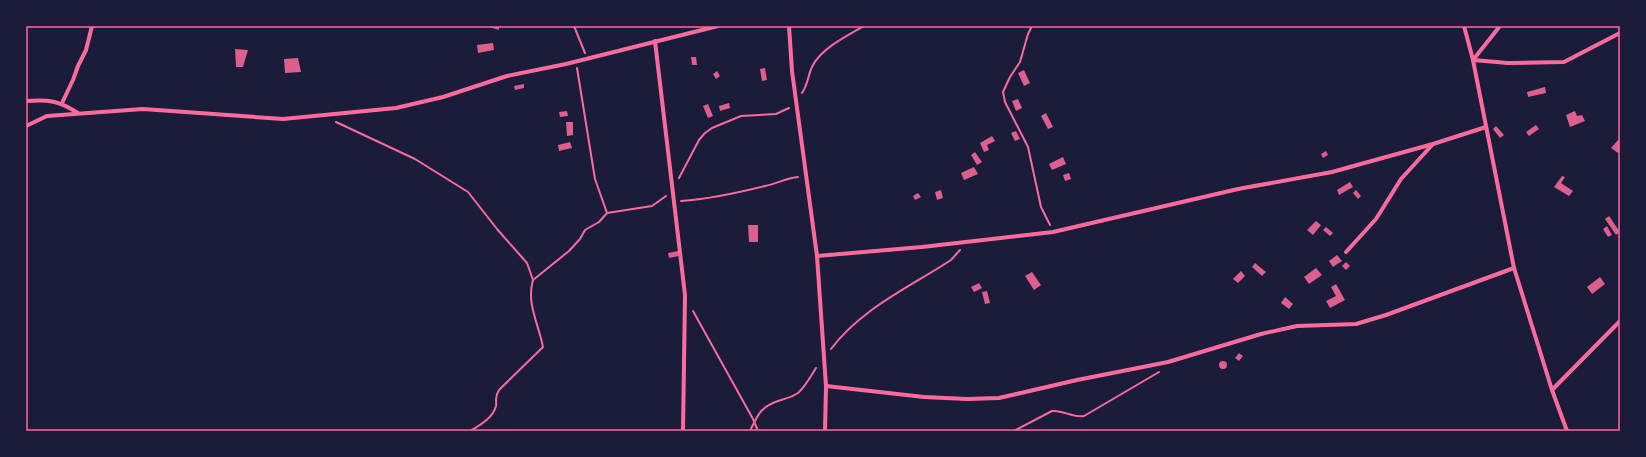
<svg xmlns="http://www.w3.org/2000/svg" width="1646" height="457" viewBox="0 0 1646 457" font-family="Lato,sans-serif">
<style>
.building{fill:#dd5f8e}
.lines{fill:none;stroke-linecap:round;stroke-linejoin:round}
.path{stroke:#ff6b9d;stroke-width:2}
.minor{stroke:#ff6b9d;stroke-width:4}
.neatline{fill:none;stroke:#ff6b9d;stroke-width:1.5}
</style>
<rect width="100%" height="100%" fill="#1b1b3a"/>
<!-- building -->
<g class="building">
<polygon points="486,26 499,26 499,30"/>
<polygon points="493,43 494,50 478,53 477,45"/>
<polygon points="235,49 248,50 243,67 236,67"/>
<polygon points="691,57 696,57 697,65 692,65"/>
<polygon points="298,58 301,72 285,73 284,59"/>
<polygon points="765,68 767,80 762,81 760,69"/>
<polygon points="1024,70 1030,83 1024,86 1018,73"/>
<polygon points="717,71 720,76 716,79 713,74"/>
<polygon points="524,84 524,88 515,90 514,86"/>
<polygon points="1545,87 1546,93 1528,97 1527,92"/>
<polygon points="1018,99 1022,108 1016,111 1012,101"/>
<polygon points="729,103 730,108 720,111 719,106"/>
<polygon points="708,104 713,116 708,118 703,106"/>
<polygon points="567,111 568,116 560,117 559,112"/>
<polygon points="1575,111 1577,116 1582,115 1585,121 1570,127 1566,115"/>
<polygon points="1046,113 1053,127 1048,129 1041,116"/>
<polygon points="566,122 573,122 573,135 567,136"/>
<polygon points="1536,125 1539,129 1529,136 1526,132"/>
<polygon points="1496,126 1504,135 1500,138 1493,129"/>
<polygon points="1016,131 1020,139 1015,141 1011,133"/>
<polygon points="992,136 995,141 987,145 989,150 984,152 980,143"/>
<polygon points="1619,139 1620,150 1618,153 1611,148"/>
<polygon points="570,142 572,148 559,151 558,145"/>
<polygon points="1326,151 1328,155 1323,158 1321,154"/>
<polygon points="975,152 982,162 977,165 971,155"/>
<polygon points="1063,157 1066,164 1052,170 1049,164"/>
<polygon points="974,167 978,174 964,180 961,173"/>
<polygon points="1069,173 1071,179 1065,181 1063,175"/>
<polygon points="1562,176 1565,177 1561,183 1573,191 1569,196 1554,187"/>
<polygon points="1350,182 1353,187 1339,195 1337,190"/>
<polygon points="941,190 943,198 937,200 935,192"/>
<polygon points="1356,190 1361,196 1358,199 1353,193"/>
<polygon points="918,193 921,197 915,200 913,196"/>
<polygon points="1609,216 1620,232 1616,235 1605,219"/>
<polygon points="1316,221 1321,225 1313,235 1307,230"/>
<polygon points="748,225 758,225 758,242 749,242"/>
<polygon points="1607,226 1612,235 1608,237 1603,229"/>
<polygon points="1326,227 1333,233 1330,236 1323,230"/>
<polygon points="678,251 679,256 669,258 668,253"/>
<polygon points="1337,255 1342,261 1333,267 1329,261"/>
<polygon points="1346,262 1350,266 1346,270 1342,266"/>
<polygon points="1255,263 1266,272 1262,276 1252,267"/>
<polygon points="1316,268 1322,275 1309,284 1304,277"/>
<polygon points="1241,271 1245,276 1238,283 1233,279"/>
<polygon points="1032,272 1041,285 1034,290 1025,276"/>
<polygon points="1600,277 1605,284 1592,294 1587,287"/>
<polygon points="979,283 982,288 974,292 971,287"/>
<polygon points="1336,284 1345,300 1330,308 1326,301 1336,296 1331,287"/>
<polygon points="987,291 990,303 985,304 982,292"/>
<polygon points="1285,297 1293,304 1289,309 1281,303"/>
<polygon points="1239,353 1243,356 1239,361 1235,358"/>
<circle cx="1223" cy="365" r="4"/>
</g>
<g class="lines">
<!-- path -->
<g class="path">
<polyline points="574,26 585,53"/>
<polyline points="1032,26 1028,34 1020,62 1010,77 1003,92 1005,102 1028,147 1041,207 1050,225"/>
<polyline points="577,68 595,179 607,213"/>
<path d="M802 93C808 85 808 75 812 67 820 49 848 35 864 26"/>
<polyline points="336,122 415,159 468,192 497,229 527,263 533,280"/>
<polyline points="679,178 699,140 705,133 712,128 741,116 776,114 789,108"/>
<path d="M681 201C710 199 737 193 765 186 776 184 786 178 798 177"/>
<polyline points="693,311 753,419 758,431"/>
<path d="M831 349C862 308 910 287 951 260L960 250"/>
<path d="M470 431C480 425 493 418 496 406 497 399 494 398 499 390L543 347C539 325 526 303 533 280L569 251 580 239 585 230 599 222 607 213 652 206 666 196"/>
<path d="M750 431C758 414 761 406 781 400 787 398 792 397 798 393 805 387 811 376 816 368"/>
<path d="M1014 431 1052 411C1064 410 1072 418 1084 416L1159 372"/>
</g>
<!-- minor -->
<g class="minor">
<polyline points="789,26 792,71 817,256 826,386 825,431"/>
<polyline points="1464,26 1473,60 1514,268 1552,390 1567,431"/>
<polyline points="655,41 685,295 683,431"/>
<polyline points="1473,60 1508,63 1564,62 1620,33"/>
<polyline points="1473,60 1500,26"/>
<path d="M26 101C49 99 59 101 78 113"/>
<polyline points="62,103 73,80 78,66 86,50 92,26"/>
<polyline points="26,126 47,116 143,109 283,119 396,108 443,97 507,76 566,64 718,26"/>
<polyline points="1346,252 1376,219 1401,179 1433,144"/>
<polyline points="817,256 922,247 1053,232 1238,189 1332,172 1433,144 1486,127"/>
<polyline points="826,386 924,397 967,399 999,398 1077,380 1168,362 1261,334 1297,326 1356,324 1386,315 1514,268"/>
<polyline points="1552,390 1620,321"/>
</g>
</g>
<!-- border -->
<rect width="1646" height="457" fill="none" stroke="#1b1b3a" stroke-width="54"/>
<rect x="27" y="27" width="1592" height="403" class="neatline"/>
</svg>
